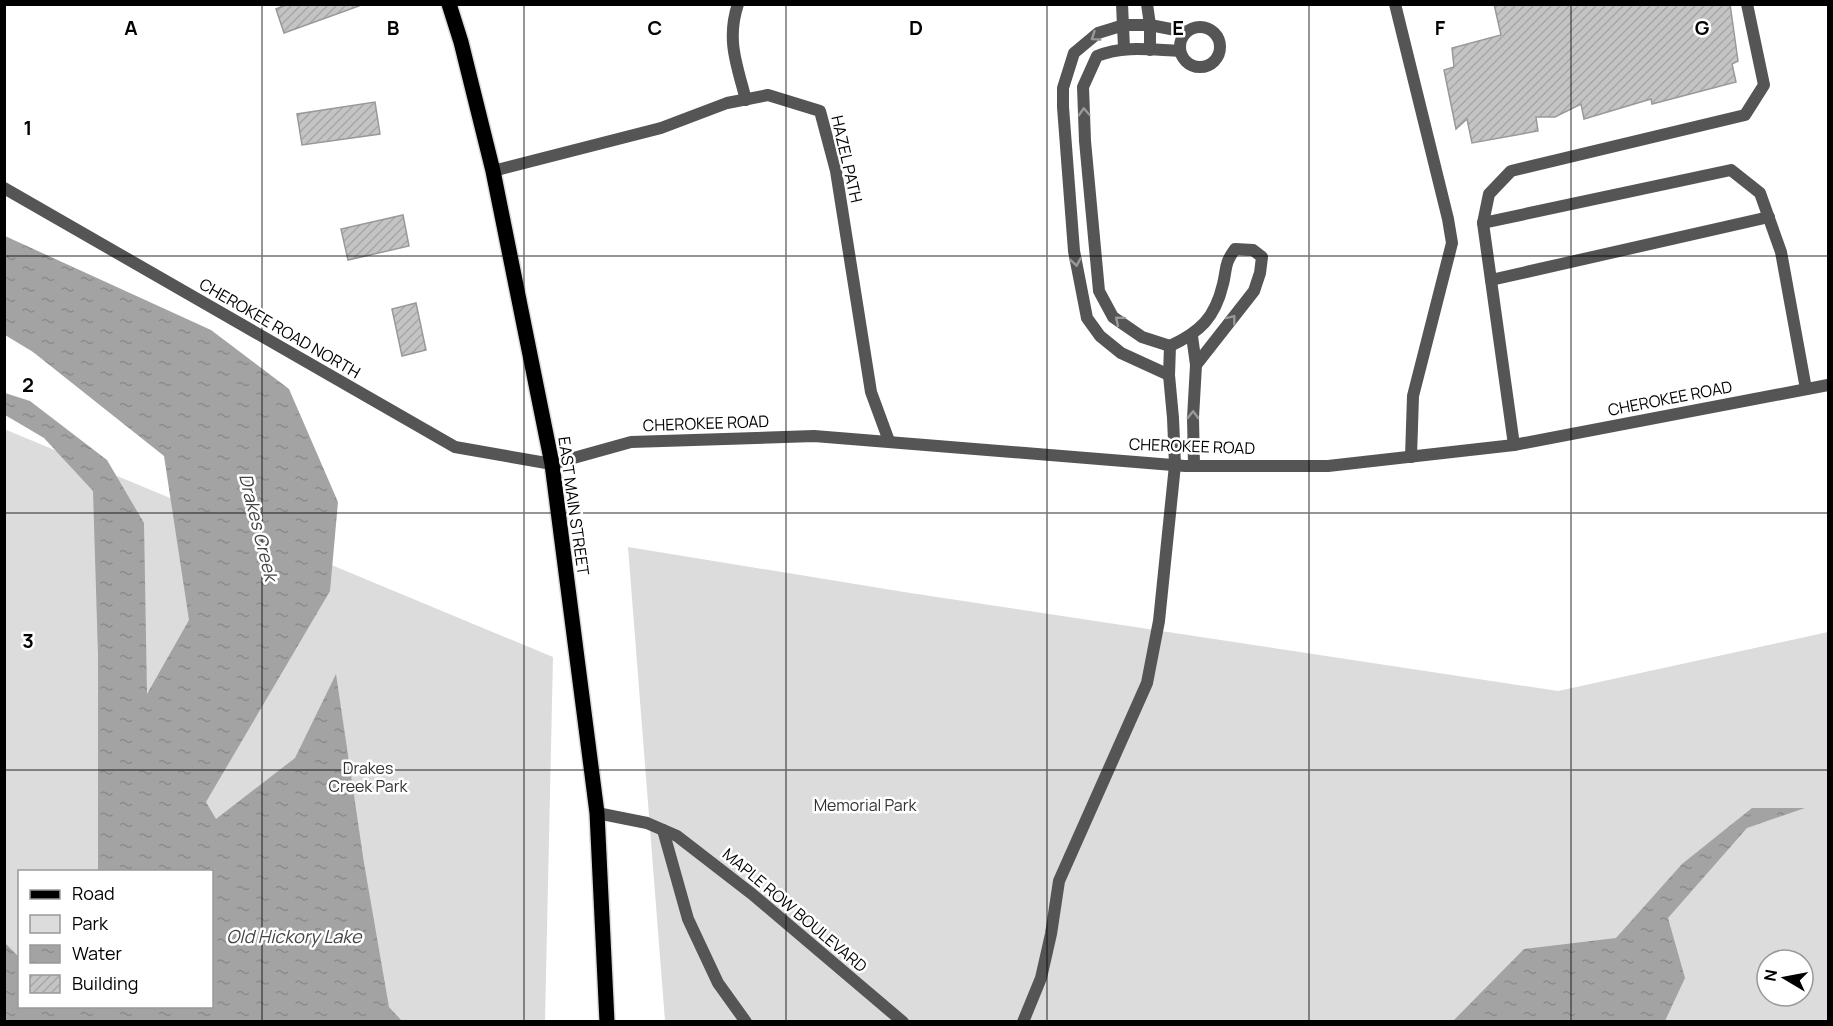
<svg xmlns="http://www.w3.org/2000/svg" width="1833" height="1026" viewBox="0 0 1833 1026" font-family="Manrope,sans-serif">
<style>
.green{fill:#dcdcdc;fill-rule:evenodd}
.water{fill:url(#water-ripples)}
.building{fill:url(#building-hatch);stroke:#999;stroke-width:1.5}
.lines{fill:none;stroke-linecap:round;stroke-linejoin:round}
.primary-casing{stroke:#dbdbdb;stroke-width:18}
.minor{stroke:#555;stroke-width:12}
.primary{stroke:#000;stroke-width:15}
.oneway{stroke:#999}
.grid{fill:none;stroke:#000;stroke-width:1.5;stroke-opacity:0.55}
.labels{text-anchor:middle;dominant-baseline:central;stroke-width:5;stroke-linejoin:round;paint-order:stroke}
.street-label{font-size:16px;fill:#000;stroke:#fff}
.park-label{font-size:16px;fill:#333;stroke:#fff}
.water-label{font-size:18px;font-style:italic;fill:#444;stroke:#fff}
.grid-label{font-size:20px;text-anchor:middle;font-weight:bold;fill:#000;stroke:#fff;stroke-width:5;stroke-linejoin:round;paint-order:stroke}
</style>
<defs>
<pattern id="water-ripples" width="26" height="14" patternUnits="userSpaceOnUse" patternTransform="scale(1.5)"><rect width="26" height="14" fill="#a3a3a3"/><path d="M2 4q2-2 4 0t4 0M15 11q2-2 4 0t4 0" fill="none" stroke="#8b8b8b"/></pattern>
<pattern id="building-hatch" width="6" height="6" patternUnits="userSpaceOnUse" patternTransform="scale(1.5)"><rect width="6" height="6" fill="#c4c4c4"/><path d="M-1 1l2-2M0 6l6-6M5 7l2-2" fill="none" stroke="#a7a7a7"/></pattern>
</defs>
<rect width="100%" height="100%" fill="#fff"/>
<!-- green -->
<g class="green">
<path d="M4 429 553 657 545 1021H5ZM20 872H212V1006H20Z"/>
<path d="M628 547 904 592 1558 691 1828 632V1021H665ZM1767 960H1803V996H1767Z"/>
</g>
<!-- water -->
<g class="water">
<polygon points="5,236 211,330 289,389 338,502 330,591 206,802 216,819 295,758 336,674 364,863 389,1007 402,1021 5,1021 5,943 19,957 20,1006 212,1006 212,872 98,871 98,655 93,491 44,438 5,415 5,393 30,401 107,460 144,523 147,694 189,620 164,456 33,352 5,335"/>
<polygon points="1752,808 1805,808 1747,828 1668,918 1685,978 1665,1021 1453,1021 1524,949 1616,938 1682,864"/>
</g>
<!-- building -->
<g class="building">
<polygon points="288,4 359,4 359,6 284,33 276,9"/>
<polygon points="1494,4 1730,4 1738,61 1732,64 1736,82 1652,104 1651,99 1584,119 1581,104 1555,117 1536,117 1538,131 1472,143 1467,119 1456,129 1444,70 1454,67 1452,48 1501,35"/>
<polygon points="375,102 380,134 302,145 297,114"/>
<polygon points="403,215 409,246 348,260 341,229"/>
<polygon points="416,303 426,350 402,356 392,309"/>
</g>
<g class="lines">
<!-- primary casing -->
<g class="primary-casing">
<polyline id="primary" points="449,4 461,42 493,171 552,464 597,813 607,1022"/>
</g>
<!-- minor -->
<g class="minor">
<path d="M738 4C726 40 737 65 746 100"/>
<polyline points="1122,4 1124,48"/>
<polyline points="1147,4 1150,25 1124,25 1098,33 1074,53 1063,88 1063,107 1074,251 1087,318 1100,336 1121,353 1169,375"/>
<polyline points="1395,4 1448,219 1452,243 1413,396 1411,457"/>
<circle cx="1200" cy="47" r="20"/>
<polyline points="1150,50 1150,25 1186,32"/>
<polyline points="493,171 661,128 727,103 768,95 820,111 836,171 871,392 889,441"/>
<polyline points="4,188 455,447 552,464 631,442 814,436 1185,466 1328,466 1514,445 1828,385"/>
<polyline points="1483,223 1731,170 1760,193 1781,252 1806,389"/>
<polyline points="1491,280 1769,217"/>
<polyline points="1192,336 1196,365 1193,418 1194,465"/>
<path d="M1170 346 1142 337 1113 317 1099 291 1085 141 1083 87 1097 56C1124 45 1152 50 1180 51"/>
<path d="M1170 346C1200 332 1215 318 1223 284 1227 268 1224 264 1235 249L1253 250 1262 257 1260 273 1254 291 1196 365"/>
<polyline points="1514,445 1483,223 1489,194 1511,171 1745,115 1764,85 1747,4"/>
<polyline points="597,813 647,823 677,836 752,894 903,1022"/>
<polyline points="663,830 688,919 718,983 746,1022"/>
<polyline points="1023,1022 1041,978 1051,934 1059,881 1147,683 1159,621 1175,465 1173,418 1169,375 1170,346"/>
</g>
<!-- primary -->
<use href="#primary" class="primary"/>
</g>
<!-- one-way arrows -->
<defs><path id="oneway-chevron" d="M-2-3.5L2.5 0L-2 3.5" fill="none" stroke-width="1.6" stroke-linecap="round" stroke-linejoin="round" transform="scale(1.5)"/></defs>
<g class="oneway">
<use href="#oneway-chevron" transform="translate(1095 37) rotate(146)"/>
<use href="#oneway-chevron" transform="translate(1084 112) rotate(-93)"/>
<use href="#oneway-chevron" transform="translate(1076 262) rotate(81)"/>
<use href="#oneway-chevron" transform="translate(1232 319) rotate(-52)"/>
<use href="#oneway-chevron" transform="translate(1119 320) rotate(-140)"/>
<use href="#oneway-chevron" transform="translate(1193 415) rotate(-89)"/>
</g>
<!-- grid -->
<path class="grid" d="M262 4V1022M524 4V1022M786 4V1022M1047 4V1022M1309 4V1022M1571 4V1022M4 256H1828M4 513H1828M4 770H1828"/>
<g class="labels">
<!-- street labels -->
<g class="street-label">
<text transform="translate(847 159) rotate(77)">HAZEL PATH</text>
<text transform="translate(280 328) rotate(30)">CHEROKEE ROAD NORTH</text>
<text transform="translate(1670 398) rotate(-11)">CHEROKEE ROAD</text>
<text transform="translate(706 423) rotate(-2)">CHEROKEE ROAD</text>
<text transform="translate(1192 446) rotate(2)">CHEROKEE ROAD</text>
<text transform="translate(574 506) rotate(82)">EAST MAIN STREET</text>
<text transform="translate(795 910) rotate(40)">MAPLE ROW BOULEVARD</text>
</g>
<!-- park labels -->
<g class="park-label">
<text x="368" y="768">Drakes<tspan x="368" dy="18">Creek Park</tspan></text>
<text x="865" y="805">Memorial Park</text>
</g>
<!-- water labels -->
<g class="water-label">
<text transform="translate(259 527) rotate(76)">Drakes Creek</text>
<text x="294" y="936">Old Hickory Lake</text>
</g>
</g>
<g class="grid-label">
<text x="131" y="35">A</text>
<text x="393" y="35">B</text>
<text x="655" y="35">C</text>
<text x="916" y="35">D</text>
<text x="1178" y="35">E</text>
<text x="1440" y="35">F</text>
<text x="1702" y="35">G</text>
<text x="28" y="135">1</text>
<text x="28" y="392">2</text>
<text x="28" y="648">3</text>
</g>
<!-- border -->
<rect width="1833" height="1026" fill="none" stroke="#000000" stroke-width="12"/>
<!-- legend -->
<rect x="18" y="870" width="195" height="138" fill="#ffffff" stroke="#999999" stroke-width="1.5"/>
<rect x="30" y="890" width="30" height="9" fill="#000000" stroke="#999999" stroke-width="1.5"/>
<text x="72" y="900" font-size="18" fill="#000000">Road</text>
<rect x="30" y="915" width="30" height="18" fill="#dcdcdc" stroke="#999999" stroke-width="1.5"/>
<text x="72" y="930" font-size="18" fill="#000000">Park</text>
<rect x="30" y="945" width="30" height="18" fill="url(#water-ripples)" stroke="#999999" stroke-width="1.5"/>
<text x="72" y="960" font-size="18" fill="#000000">Water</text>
<rect x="30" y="975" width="30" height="18" fill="url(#building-hatch)" stroke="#999999" stroke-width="1.5"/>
<text x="72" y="990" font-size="18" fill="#000000">Building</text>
<!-- north arrow -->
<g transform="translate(1785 978) rotate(280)"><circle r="28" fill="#ffffff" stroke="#999999" stroke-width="1.5"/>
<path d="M0-4.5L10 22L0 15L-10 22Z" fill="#000000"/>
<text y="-9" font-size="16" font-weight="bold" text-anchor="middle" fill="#000000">N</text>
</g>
</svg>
